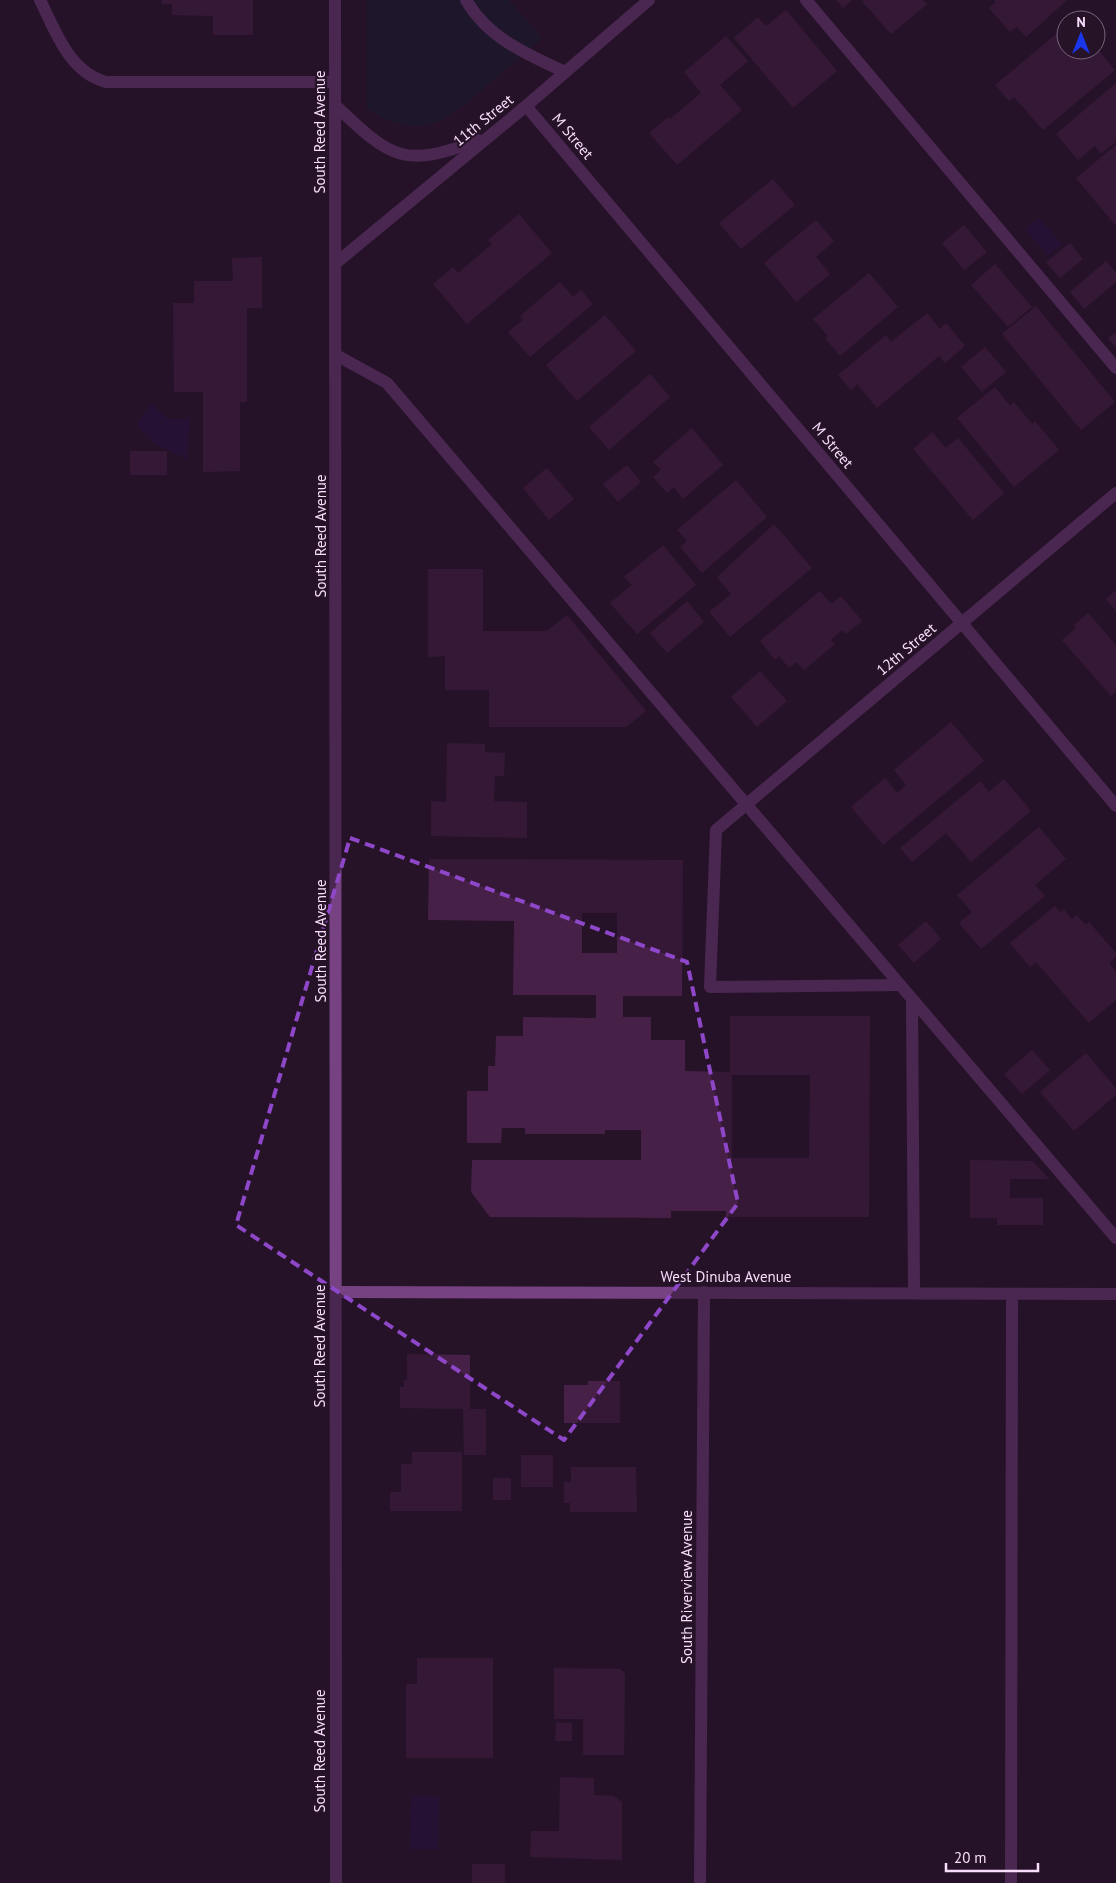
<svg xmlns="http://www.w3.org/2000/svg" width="1116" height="1883" viewBox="0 0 1116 1883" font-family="'PT Sans',sans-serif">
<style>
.green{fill:#161d31}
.water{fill:#251043}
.building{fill:#462047;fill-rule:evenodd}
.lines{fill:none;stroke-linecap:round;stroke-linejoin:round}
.minor{stroke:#764282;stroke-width:12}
.marked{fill:none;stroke:#8e47c8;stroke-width:4;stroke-dasharray:10 6;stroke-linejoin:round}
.labels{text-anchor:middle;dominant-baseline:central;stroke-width:4.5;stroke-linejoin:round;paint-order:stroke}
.street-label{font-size:15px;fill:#f8ddfc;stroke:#261328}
</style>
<rect width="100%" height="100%" fill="#261328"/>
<!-- green -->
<path class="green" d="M367 0H509L542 38C523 55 503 72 483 89 441 125 421 141 367 109Z"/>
<!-- water -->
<g class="water">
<polygon points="1039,218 1062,244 1048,256 1025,229"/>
<polygon points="152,404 168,419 190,419 187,459 153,443 137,424"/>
<polygon points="411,1795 439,1796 438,1850 410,1849"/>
</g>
<!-- building -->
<g class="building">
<polygon points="162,0 253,0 253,35 213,35 213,16 172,15 172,4 162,4"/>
<polygon points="836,0 852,0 843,8"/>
<polygon points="864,0 923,0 927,4 891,34 862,1"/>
<polygon points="994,0 1067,0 1026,37 1017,27 1010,32 989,8 996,2"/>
<polygon points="786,10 837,71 793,108 734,38 758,17 766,26"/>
<polygon points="1066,26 1066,50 1096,50 1096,47 1115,70 1043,130 1014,97 1009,101 995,85"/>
<polygon points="726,36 748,61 720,85 742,110 677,165 649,133 668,117 670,119 701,93 684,72"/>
<polygon points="1116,83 1116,142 1101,154 1095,146 1078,160 1056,134"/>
<polygon points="1116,145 1116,226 1076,178"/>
<polygon points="773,179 795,205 741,249 719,223"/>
<polygon points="519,214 552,253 467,324 433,284 453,267 458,273 492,244 488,240"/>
<polygon points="816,220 834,241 816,257 830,274 796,302 764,263"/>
<polygon points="964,225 987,252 964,270 942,243"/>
<polygon points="1070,243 1083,259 1060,278 1046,262"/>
<polygon points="262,257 262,308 247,308 247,402 240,402 240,471 203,472 203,392 174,392 173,303 194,303 194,281 233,281 232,258"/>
<polygon points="1106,261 1116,272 1116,282 1084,309 1070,292"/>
<polygon points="995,264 1032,307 1008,327 971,285"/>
<polygon points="869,273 898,307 840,356 825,338 828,336 813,319"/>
<polygon points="560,282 573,297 581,290 593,304 530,357 508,332 523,320 520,316"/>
<polygon points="1036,306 1115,402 1081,430 1002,334"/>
<polygon points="927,313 940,329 946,323 965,346 945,363 939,356 877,408 857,384 851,390 838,375 886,335 891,342"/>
<polygon points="605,315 636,351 577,401 546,365"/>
<polygon points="1116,332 1116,348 1108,338"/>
<polygon points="985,347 1006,372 982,392 961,367"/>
<polygon points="650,374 670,397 609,450 589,427"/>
<polygon points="995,387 1010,406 1014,402 1032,424 1035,421 1059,450 1014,487 957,418"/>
<polygon points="692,428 723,465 683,499 674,487 667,493 653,477 661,470 653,462"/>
<polygon points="932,432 946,448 958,438 1004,493 973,520 913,449"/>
<rect x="130" y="451" width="37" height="24"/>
<polygon points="627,465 641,482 618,502 603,484"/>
<polygon points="547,468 574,499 549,520 523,488"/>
<polygon points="736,480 767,517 702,573 680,547 687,541 677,530"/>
<polygon points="774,524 812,568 730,637 709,612 731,594 717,577"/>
<polygon points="663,545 696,585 637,634 610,603 632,585 624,577"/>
<polygon points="428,569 483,569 483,631 547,631 567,615 646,711 626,727 489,727 489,690 445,690 445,656 428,657"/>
<polygon points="1116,590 1116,611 1106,599"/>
<polygon points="820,591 831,604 841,596 862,621 846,634 842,630 831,640 835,644 804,670 797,662 789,668 779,656 775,660 760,641"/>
<polygon points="687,601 704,622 667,653 650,633"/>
<polygon points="1088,613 1116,645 1116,691 1111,696 1062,640 1076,628 1074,625"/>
<polygon points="760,671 787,701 757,727 731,697"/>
<polygon points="951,722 984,761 883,845 851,807 885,778 897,793 906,785 894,770"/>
<polygon points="447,743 485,744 485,752 505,753 504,776 495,776 494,801 527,802 527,838 431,836 431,801 446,802"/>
<polygon points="1004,779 1031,811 971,862 946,833 912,862 900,848 980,781 989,792"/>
<polygon points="1039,827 1066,859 1035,885 1045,896 981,949 959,923 972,912 957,895"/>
<path d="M429 859 683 860 682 996H623V1017H651V1040H685V1071L730 1072V1016H870L869 1217H726V1211H671V1218L490 1217 471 1192 472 1160H641V1130H605V1134H525V1128H502L501 1143H467V1091H488V1066H495L496 1036H523V1017L596 1018V995H513L514 921 428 920ZM582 913H617V953H582ZM732 1075H810L809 1158H732Z"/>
<polygon points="1055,906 1060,912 1064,909 1072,919 1077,915 1086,925 1089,922 1116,953 1116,957 1109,963 1116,971 1116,1000 1089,1023 1036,962 1030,967 1010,943"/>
<polygon points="926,921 941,939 914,963 898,945"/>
<polygon points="1032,1050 1050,1070 1022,1094 1004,1074"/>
<polygon points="1086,1053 1116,1088 1116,1095 1074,1131 1040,1092"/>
<polygon points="970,1160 1033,1161 1049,1179 1010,1179 1010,1198 1043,1198 1043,1225 997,1225 997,1218 970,1218"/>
<polygon points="407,1354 470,1355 470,1409 486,1409 486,1455 464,1455 463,1409 400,1408 400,1387 404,1387 404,1380 407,1380"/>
<polygon points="588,1381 620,1381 620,1423 564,1423 564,1385 588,1385"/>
<polygon points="412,1452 462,1452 462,1511 390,1511 390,1492 401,1492 401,1464 412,1464"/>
<rect x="521" y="1455" width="32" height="32"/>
<polygon points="571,1467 636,1467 637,1512 570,1512 570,1503 564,1503 564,1482 571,1482"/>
<rect x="493" y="1478" width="18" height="22"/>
<polygon points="417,1658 493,1658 493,1758 406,1758 406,1684 417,1684"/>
<polygon points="554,1668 619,1669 623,1671 625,1675 624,1755 583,1755 583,1719 554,1719"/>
<polygon points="556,1722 572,1723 572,1741 555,1741"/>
<polygon points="560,1777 594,1778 594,1795 613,1796 622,1802 622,1860 530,1857 531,1831 559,1831"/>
<rect x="472" y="1864" width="33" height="19"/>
</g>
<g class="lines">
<!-- minor -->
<g class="minor">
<path d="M40 0C56 32 69 72 106 82H335"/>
<polyline points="335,0 336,1883"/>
<path d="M466 0C488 38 526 54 565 72"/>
<polyline points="806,0 1116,368"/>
<path d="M335 105C390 157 403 170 478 140"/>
<polyline points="526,106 1116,806"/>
<polyline points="336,263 526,106 649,0"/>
<polyline points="336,355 387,383 1116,1238"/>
<polyline points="900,985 710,987 716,830 1116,493"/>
<polyline points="912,1000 914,1292"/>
<polyline points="336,1292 1116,1294"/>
<polyline points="700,1883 704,1292"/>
<polyline points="1011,1883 1012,1294"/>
</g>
</g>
<!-- marked area -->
<path d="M0 0H1116V1883H0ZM350 838 687 962 738 1203 564 1440 236 1225Z" fill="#261328" fill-opacity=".55" fill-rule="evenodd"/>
<path class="marked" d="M350 838 687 962 738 1203 564 1440 236 1225Z"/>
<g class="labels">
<!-- street labels -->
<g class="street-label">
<text transform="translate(483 120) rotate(-39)">11th Street</text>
<text transform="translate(319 132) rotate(-90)">South Reed Avenue</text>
<text transform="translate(573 136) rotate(50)">M Street</text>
<text transform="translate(833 445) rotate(50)">M Street</text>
<text transform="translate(320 536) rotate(-90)">South Reed Avenue</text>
<text transform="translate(906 649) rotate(-40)">12th Street</text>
<text transform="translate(320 941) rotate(-90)">South Reed Avenue</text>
<text x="726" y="1276">West Dinuba Avenue</text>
<text transform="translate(319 1346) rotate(-90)">South Reed Avenue</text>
<text transform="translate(686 1587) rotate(-90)">South Riverview Avenue</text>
<text transform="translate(319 1751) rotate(-90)">South Reed Avenue</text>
</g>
</g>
<!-- north arrow -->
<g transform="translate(1081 35)"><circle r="24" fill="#261328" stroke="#7a647d"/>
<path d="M0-4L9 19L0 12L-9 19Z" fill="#1a36ea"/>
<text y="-8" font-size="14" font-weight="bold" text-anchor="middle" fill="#f8ddfc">N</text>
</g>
<!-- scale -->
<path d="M946 1863v8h92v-8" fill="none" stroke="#f8ddfc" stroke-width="2.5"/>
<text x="954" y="1863" font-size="15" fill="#f8ddfc" stroke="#261328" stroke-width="4" paint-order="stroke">20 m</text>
</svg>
